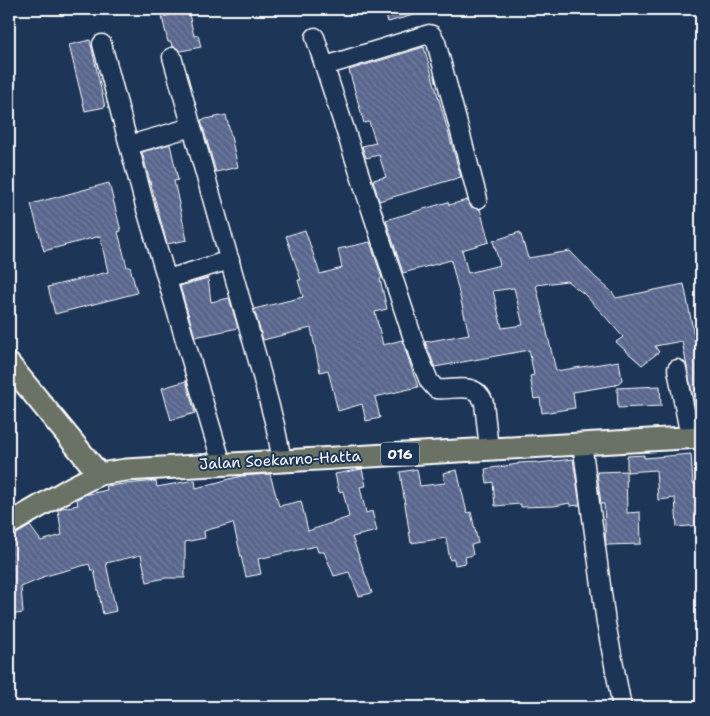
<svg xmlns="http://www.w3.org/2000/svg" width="710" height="716" viewBox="0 0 710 716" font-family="'Shantell Sans',sans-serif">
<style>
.building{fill:url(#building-back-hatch);stroke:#fff;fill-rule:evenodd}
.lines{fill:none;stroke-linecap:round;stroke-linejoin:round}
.minor-casing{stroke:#fff;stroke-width:21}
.major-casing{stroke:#fff;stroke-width:25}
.minor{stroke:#1d3557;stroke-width:18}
.major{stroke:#6a7266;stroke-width:21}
.labels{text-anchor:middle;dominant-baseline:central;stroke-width:4;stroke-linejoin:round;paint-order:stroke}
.shield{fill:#1d3557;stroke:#bbc2cd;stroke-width:1}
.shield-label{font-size:14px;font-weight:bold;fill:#fff}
.street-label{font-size:15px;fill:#fff;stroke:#1d3557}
</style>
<defs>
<pattern id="building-back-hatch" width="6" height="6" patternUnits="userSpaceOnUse" patternTransform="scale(1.25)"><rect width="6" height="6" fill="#59668d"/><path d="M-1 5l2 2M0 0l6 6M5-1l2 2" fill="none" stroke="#727d9e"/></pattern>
</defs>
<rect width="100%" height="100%" fill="#1d3557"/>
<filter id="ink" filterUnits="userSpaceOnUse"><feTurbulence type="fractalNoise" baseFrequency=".02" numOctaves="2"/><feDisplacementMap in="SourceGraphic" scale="10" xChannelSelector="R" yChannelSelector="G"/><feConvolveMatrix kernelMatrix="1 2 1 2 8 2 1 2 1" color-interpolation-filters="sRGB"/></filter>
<g filter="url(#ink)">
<!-- building -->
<g class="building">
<polygon points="384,9 425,9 425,12 388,22"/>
<polygon points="188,10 194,36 198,35 201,47 181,51 175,47 172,47 171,42 168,42 162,17"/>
<polygon points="90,40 105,107 85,111 69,45"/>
<polygon points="424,47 461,177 379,201 373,180 386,177 379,155 366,158 362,146 376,143 369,122 364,123 349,70"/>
<polygon points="226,115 238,167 216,172 201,120"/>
<polygon points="170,144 178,180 174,181 187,240 167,244 142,152"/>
<polygon points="109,183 121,231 118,232 127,267 130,267 137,293 55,314 48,287 108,272 100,236 44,251 31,204"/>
<path d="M467 200 471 207 480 209 489 242 462 250 468 273 500 265 493 241 520 232 528 258 570 251 595 277 612 292 616 298 684 284 696 345H701V413L696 414 682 341 655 346 659 352 642 365 616 342 623 337 603 314 583 293 567 281 536 285 556 371 619 361 622 380 616 385 573 392 575 408 542 413 540 398 534 399 530 376 534 375 529 350 435 367 425 342 469 334 451 260 403 273 386 220 448 202 449 205ZM514 288 523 325 502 328 493 291Z"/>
<polygon points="305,230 320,274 342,268 338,249 370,242 382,278 380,279 387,309 375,312 383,345 402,340 418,387 375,397 380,418 366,421 362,404 338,411 328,370 320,372 311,328 263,340 254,309 303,297 298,280 301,280 286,236"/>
<polygon points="208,278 211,302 229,298 238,328 195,337 180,286"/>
<polygon points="186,381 195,413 171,420 162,388"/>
<polygon points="660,386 661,406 618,408 617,388"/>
<polygon points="691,454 693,484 701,483 701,525 677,527 675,498 658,500 656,470 627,472 627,456 644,455 644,458"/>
<polygon points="573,459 580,505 570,506 570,503 554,506 521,507 521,504 495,506 493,482 487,483 485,469 518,464 518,463 538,462 538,463"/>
<polygon points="362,469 366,486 360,487 366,513 372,511 377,531 352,537 372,593 359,596 349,572 334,576 324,552 318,552 316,546 258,559 261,574 246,577 233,523 204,531 205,538 185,542 185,578 165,578 147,582 141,555 106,563 116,611 103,614 94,570 91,570 89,564 42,577 43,578 21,587 23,613 9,615 9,536 15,535 30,526 41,541 62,535 58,510 62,508 78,505 77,499 84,495 107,490 106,486 156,481 157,487 195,480 196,488 241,476 270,474 279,506 301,501 308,531 349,517 343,491 339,492 335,474"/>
<polygon points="417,469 420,486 445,483 443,473 457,470 467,513 471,512 478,543 471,545 473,555 465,557 466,563 455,565 454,559 450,560 446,538 411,543 400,472"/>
<polygon points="626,471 627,513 640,512 641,544 606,545 604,504 601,504 597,472"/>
</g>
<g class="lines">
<!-- minor casing -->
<g class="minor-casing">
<g id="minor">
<path d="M315 37 418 354 429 381 436 389C454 391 476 380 484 403L489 449"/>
<polyline points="102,44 145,206 222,464"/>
<polyline points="172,57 258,361 275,425 282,460"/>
<polyline points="325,66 429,34 432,35 436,42 478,199"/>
<polyline points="129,145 192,127"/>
<polyline points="167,279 230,260"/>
<polyline points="677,369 690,437"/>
<polyline points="582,443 606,623 622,707"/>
</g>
</g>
<!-- major casing -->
<g class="major-casing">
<g id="major">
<polyline points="9,364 99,474"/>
<polyline points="9,524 71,488 99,474 126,470 701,437"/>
</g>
</g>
<!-- minor -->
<use href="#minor" class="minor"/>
<!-- major -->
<use href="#major" class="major"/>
</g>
</g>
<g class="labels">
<!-- shield labels -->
<rect class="shield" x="381" y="442.5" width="38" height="23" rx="4"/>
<g class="shield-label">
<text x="400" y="454">016</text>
</g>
<!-- street labels -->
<g class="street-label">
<text transform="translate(280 460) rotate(-3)">Jalan Soekarno-Hatta</text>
</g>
</g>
<!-- margin -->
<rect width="710" height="716" fill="none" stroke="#1d3557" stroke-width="30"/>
<rect x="15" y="15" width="680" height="686" fill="none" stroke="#fff" stroke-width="2" filter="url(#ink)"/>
</svg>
